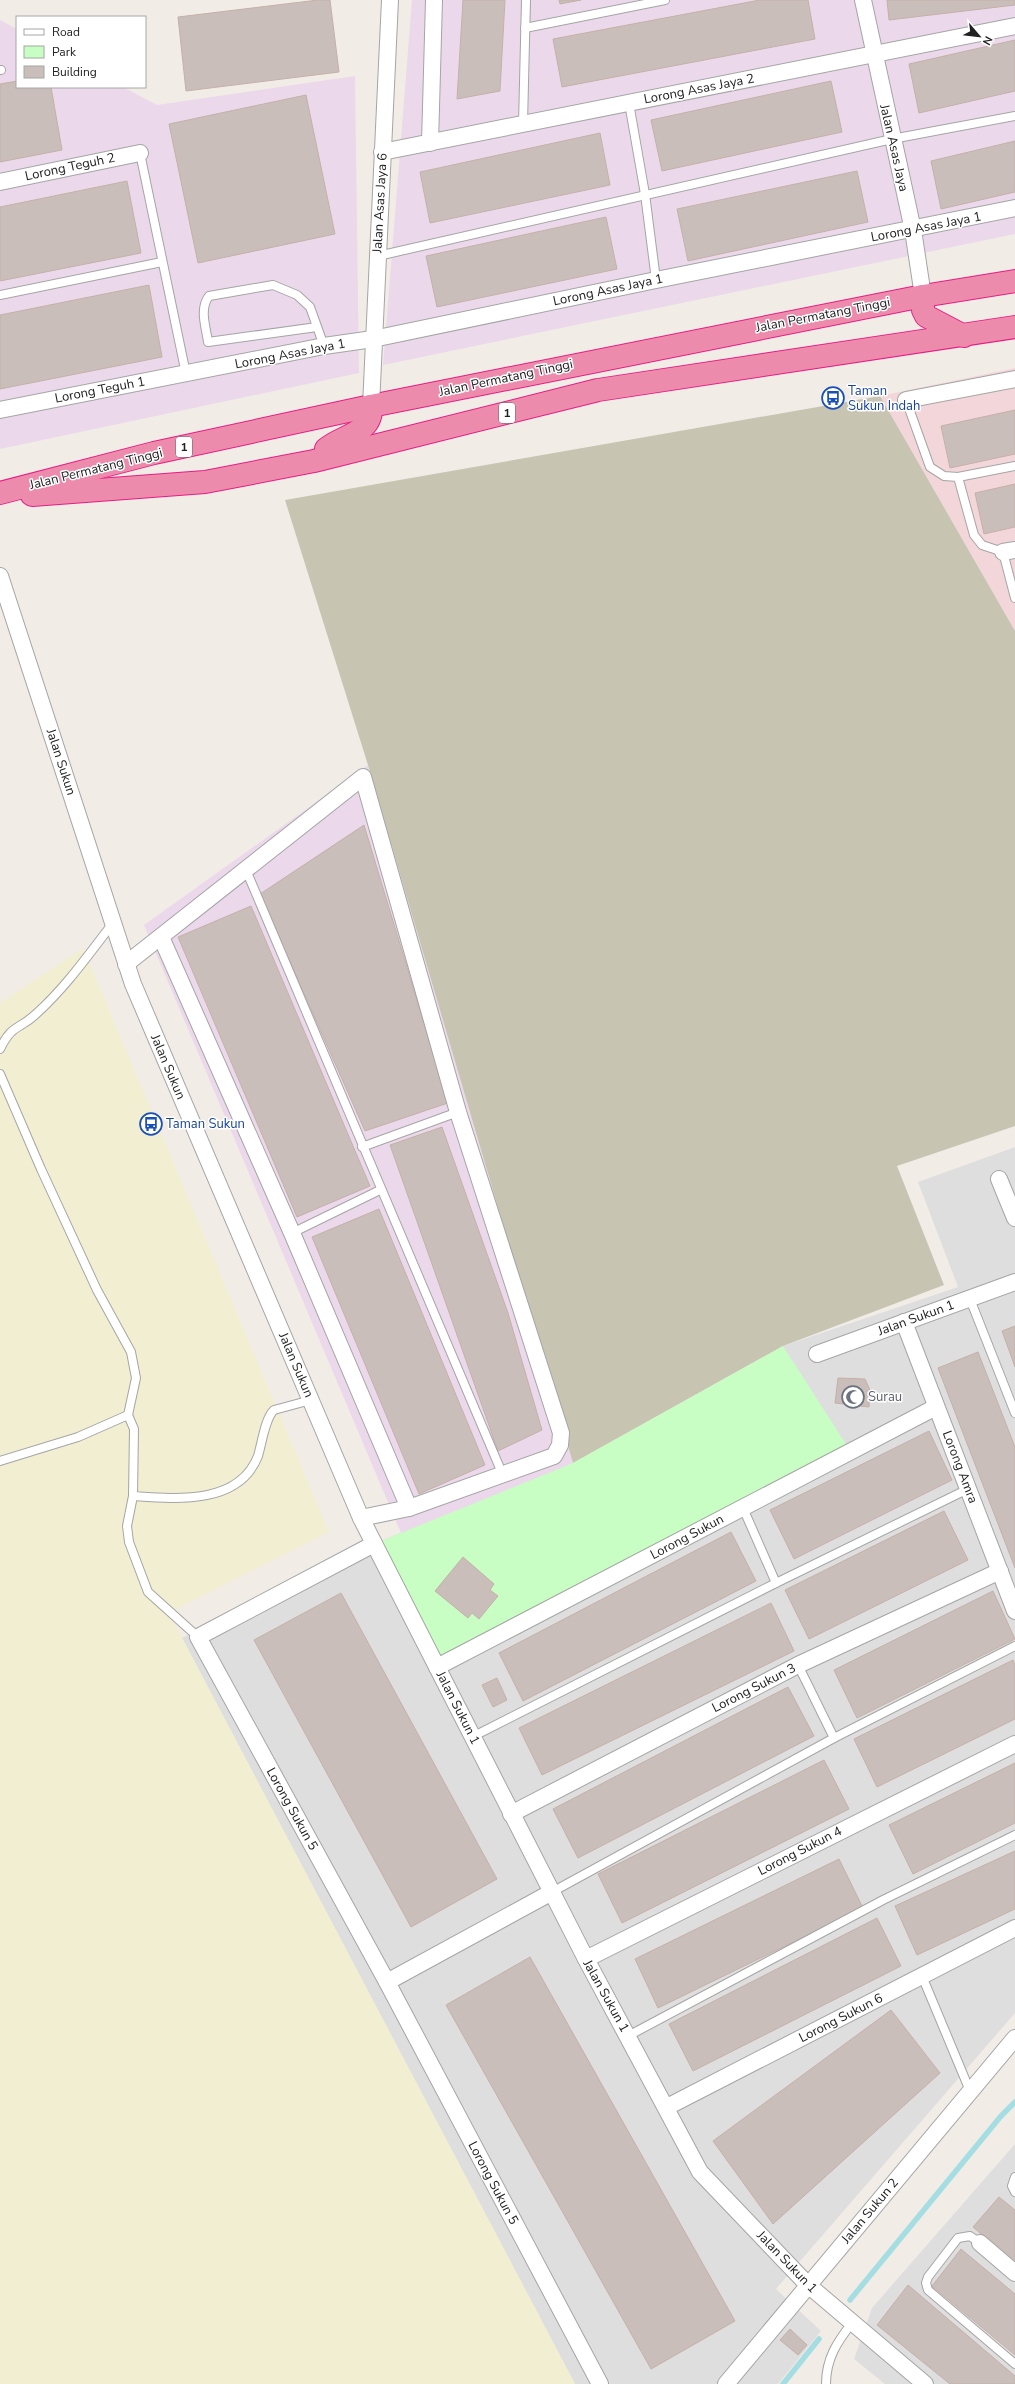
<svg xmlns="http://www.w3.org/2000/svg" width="1015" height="2384" viewBox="0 0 1015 2384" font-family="'Nunito Sans',sans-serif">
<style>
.residential{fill:#dfdede}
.commercial{fill:#f3d6d9}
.industrial{fill:#ebd9eb}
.construction{fill:#c7c4b2}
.farmland{fill:#f1eed2}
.park{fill:#c8fdc3}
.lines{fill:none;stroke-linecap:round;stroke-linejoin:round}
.stream{stroke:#a5dee2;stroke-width:5.5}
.building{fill:#cabeba;stroke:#c5b0a8}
.lane-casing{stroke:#a5a5a5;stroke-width:10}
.street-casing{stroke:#a5a5a5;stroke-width:18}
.highway-casing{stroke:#e71d83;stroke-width:24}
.lane{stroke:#fff;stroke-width:8}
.street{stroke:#fff;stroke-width:16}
.highway{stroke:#ed8bad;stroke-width:22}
.labels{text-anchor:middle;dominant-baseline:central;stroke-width:3;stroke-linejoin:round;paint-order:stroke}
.shield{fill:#fff;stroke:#646464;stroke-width:1}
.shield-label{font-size:12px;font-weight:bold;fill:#212121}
.street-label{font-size:13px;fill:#212121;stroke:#fff}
.transit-label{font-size:13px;fill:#164399;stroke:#fff;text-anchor:start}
.worship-label{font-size:13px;fill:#5b616d;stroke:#fff;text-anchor:start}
</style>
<rect width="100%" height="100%" fill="#f2ece7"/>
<!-- residential -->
<g class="residential">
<polygon points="1015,1147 1015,2013 776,2289 821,2331 778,2384 575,2384 182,1638 383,1540 573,1463 783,1346 958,1287 918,1182"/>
<polygon points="1015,2144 1015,2384 885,2384 854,2359 872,2308"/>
</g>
<!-- commercial -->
<polygon class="commercial" points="1015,368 1015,631 880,396"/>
<!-- industrial -->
<g class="industrial">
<polygon points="412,0 1015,0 1015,234 383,365"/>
<polygon points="0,20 17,29 17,87 123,87 157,105 355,76 359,373 0,449"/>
<polygon points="368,765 573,1463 401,1533 144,925"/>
</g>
<!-- construction -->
<polygon class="construction" points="880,396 1015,631 1015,1126 897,1166 944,1285 783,1346 573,1463 368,765 285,500"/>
<!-- farmland -->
<polygon class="farmland" points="83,948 329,1532 169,1613 575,2384 0,2384 0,1003"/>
<!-- park -->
<polygon class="park" points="783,1346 851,1452 437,1667 374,1544 573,1463"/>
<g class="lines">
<!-- stream -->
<g class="stream">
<polyline points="850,2300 1001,2116 1015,2102"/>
<polyline points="783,2384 819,2339"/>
</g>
</g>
<!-- building -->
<g class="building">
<polygon points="318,0 330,0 339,72 186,91 178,17"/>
<polygon points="463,0 505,0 500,91 457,99"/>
<polygon points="559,0 581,0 560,4"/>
<polygon points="760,0 808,0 815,39 562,87 553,39"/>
<polygon points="887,0 1015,0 1015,5 889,20"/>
<polygon points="1015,40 1015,91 919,113 909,64"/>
<polygon points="17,81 17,87 51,87 62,150 0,162 0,84"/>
<polygon points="831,81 842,132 662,171 651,120"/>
<polygon points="306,95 335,234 198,263 169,124"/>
<polygon points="600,133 610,185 430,223 420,172"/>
<polygon points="1015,141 1015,192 941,209 931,161"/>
<polygon points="857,171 868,222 688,261 677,209"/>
<polygon points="127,181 141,253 0,281 0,207"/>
<polygon points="606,217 617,269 437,307 426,256"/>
<polygon points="149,285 162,357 0,389 0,315"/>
<polygon points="1015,410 1015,454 950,468 941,426"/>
<polygon points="1015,484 1015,527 984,534 975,493"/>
<polygon points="364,825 448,1103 365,1131 260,894"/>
<polygon points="251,906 370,1186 297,1217 178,937"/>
<polygon points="442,1127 508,1313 542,1430 498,1451 390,1145"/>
<polygon points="379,1209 485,1465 419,1494 312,1237"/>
<polygon points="1015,1326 1015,1367 1002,1331"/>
<polygon points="978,1352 1015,1447 1015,1568 938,1368"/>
<polygon points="838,1378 865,1379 870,1390 869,1407 835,1403"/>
<polygon points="929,1431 952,1480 794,1559 770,1510"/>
<polygon points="944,1511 968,1560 809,1639 785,1590"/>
<polygon points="731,1532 756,1581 523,1701 499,1653"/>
<polygon points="463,1557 494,1584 490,1590 498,1596 479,1619 472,1613 468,1618 435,1591"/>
<polygon points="993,1591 1015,1639 857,1718 834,1670"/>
<polygon points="341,1593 497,1879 411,1927 254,1640"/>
<polygon points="771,1603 794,1651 542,1775 519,1728"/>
<polygon points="1013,1660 1015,1665 1015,1719 877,1787 854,1739"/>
<polygon points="497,1678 507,1700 493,1707 482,1685"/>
<polygon points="788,1687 814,1736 578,1858 553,1809"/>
<polygon points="824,1760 849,1809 622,1923 598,1874"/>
<polygon points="1015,1763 1015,1823 913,1874 889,1825"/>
<polygon points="1015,1851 1015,1909 917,1955 895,1906"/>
<polygon points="839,1859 863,1908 658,2008 635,1959"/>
<polygon points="877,1918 901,1966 693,2071 669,2024"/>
<polygon points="530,1957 735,2321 651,2369 446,2005"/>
<polygon points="891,2010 940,2073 773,2224 713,2141"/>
<polygon points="999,2197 1015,2210 1015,2263 973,2227"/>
<polygon points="961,2249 1015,2294 1015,2355 932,2286"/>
<polygon points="908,2285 1015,2376 1015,2384 950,2384 877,2325"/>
<polygon points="790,2329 807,2345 798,2355 780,2340"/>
</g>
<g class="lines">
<!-- lane casing -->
<g class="lane-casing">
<g id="lane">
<polyline points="525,28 665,0"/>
<polyline points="0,70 1,70"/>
<polyline points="629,103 645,194 656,280"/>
<polyline points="523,124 526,0"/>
<polyline points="140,153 186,374"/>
<polyline points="378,256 892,139 1015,116"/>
<polyline points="0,295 162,262"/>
<path d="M317 327 208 342C206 327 199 309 209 296L273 285 297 295 310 307 324 346"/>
<polyline points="906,400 930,467 944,476 958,477 974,535 982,545 1003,552 1015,598"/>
<polyline points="958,477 1015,466"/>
<polyline points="246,870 502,1473"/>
<path d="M0 1049C12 1024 19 1030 36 1014 66 987 89 954 113 923"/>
<polyline points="0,1074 41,1169 97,1290 131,1352 136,1378 128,1415"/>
<polyline points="362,1147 458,1112"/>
<polyline points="292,1233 380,1190"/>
<polyline points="970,1299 1015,1413"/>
<path d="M0 1461 78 1437 128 1415 134 1429 133 1496C176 1499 239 1505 258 1456 262 1443 265 1418 274 1410L311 1400"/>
<polyline points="133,1496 127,1526 129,1542 148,1592 198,1637"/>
<polyline points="743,1508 776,1583"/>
<polyline points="798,1665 834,1738"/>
<polyline points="472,1737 776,1583 968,1489"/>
<polyline points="552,1892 834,1738 1015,1646"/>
<polyline points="922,1976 970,2091"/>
<polyline points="628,2036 883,1900 1015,1835"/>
<polyline points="1015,2177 1012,2186 1015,2192"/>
<polyline points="980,2243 970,2236 958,2238 928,2277 926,2283 928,2290 1015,2364"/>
<path d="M826 2384C826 2359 837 2342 852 2323"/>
</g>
</g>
<!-- street casing -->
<g class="street-casing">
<g id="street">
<polyline points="863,0 913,230 923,296"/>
<polyline points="430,143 434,0"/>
<polyline points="382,152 1015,26"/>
<polyline points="0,182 140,153"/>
<polyline points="906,400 1015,379"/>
<polyline points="371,406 390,0"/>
<polyline points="0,410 324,346 373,339 656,280 1015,208"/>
<polyline points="1003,552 1015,550"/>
<polyline points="0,576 133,984 361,1518 586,1959 700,2172 808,2285 925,2384"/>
<polyline points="161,937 292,1233 409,1508"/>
<polyline points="126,964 363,777 458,1112 561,1433 560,1445 554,1456 409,1508 361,1518"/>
<polyline points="999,1179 1015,1218"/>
<polyline points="904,1322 1015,1611"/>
<polyline points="817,1354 1015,1282"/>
<polyline points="374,1544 198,1637 387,1982 600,2384"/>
<polyline points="437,1667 936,1407"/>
<polyline points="511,1814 798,1665 1000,1571"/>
<polyline points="586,1959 1015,1744"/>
<polyline points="387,1982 552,1892"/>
<polyline points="667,2107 1015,1928"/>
<polyline points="980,2243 1015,2273"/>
<polyline points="726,2384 1015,2038"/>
</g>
</g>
<!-- highway casing -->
<g class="highway-casing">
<g id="highway">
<polyline points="923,296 923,310 926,316 964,336"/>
<path d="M326 449C342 435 373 434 371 406"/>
<polyline points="0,493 154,453 371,406 923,296 1015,281"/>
<polyline points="32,495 205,482 314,461 598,390 1015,327"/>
</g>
</g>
<!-- lane -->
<use href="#lane" class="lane"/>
<!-- street -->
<use href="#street" class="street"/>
<!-- highway -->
<use href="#highway" class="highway"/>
</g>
<!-- icons -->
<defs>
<g id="bus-ring" transform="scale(1.15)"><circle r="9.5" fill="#fff" stroke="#1a4fb4" stroke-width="1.5"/><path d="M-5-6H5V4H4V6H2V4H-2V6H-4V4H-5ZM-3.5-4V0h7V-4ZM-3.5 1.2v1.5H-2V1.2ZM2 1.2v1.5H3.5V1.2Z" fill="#1a4fb4"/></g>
<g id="mosque-ring" transform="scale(1.15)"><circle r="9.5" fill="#fff" stroke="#6b7280" stroke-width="1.5"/><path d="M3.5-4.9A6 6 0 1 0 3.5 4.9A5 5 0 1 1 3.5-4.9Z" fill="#6b7280"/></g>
</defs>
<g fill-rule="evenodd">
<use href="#bus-ring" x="833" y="398"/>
<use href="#bus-ring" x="151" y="1124"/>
<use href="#mosque-ring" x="853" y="1397"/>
</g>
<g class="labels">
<!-- shield labels -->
<g class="shield">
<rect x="499" y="403" width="16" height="20" rx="3"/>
<rect x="176" y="437" width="16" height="20" rx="3"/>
</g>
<g class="shield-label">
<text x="507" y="413">1</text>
<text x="184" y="447">1</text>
</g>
<!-- street labels -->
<g class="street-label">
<text transform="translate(699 89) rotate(-11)">Lorong Asas Jaya 2</text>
<text transform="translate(894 148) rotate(77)">Jalan Asas Jaya</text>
<text transform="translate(70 167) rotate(-12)">Lorong Teguh 2</text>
<text transform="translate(380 203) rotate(-87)">Jalan Asas Jaya 6</text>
<text transform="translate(926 227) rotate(-11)">Lorong Asas Jaya 1</text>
<text transform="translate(608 290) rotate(-12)">Lorong Asas Jaya 1</text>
<text transform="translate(823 315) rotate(-11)">Jalan Permatang Tinggi</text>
<text transform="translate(290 354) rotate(-11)">Lorong Asas Jaya 1</text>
<text transform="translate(506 378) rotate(-12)">Jalan Permatang Tinggi</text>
<text transform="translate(100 390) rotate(-11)">Lorong Teguh 1</text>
<text transform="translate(96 469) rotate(-14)">Jalan Permatang Tinggi</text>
<text transform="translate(61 762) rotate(72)">Jalan Sukun</text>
<text transform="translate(168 1067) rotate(67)">Jalan Sukun</text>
<text transform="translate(916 1318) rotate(-20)">Jalan Sukun 1</text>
<text transform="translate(296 1365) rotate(67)">Jalan Sukun</text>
<text transform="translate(960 1467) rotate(69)">Lorong Amra</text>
<text transform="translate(687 1537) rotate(-28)">Lorong Sukun</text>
<text transform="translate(754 1688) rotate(-27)">Lorong Sukun 3</text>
<text transform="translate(458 1708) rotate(63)">Jalan Sukun 1</text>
<text transform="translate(292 1809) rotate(61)">Lorong Sukun 5</text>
<text transform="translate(800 1851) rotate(-27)">Lorong Sukun 4</text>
<text transform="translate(606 1996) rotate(61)">Jalan Sukun 1</text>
<text transform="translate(841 2018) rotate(-27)">Lorong Sukun 6</text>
<text transform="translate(493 2183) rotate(62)">Lorong Sukun 5</text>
<text transform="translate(870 2211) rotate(-50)">Jalan Sukun 2</text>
<text transform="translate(787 2262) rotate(46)">Jalan Sukun 1</text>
</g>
<!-- transit labels -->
<g class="transit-label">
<text x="848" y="391">Taman<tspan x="848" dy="15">Sukun Indah</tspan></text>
<text x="166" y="1124">Taman Sukun</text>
</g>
<!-- worship labels -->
<g class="worship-label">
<text x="868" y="1397">Surau</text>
</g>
</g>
<!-- legend -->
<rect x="16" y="16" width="130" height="72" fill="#ffffff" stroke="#a6a6a6"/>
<rect x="24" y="29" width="20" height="6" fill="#ffffff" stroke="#a6a6a6"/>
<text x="52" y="36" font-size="12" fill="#212121">Road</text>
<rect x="24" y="46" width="20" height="12" fill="#c8fdc3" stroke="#a6a6a6"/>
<text x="52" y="56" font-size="12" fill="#212121">Park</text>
<rect x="24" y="66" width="20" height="12" fill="#cabeba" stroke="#a6a6a6"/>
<text x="52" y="76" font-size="12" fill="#212121">Building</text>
<!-- north arrow -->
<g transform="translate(979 36) rotate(118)" stroke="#ffffff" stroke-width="3" paint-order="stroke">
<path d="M0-3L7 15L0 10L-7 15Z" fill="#212121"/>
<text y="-6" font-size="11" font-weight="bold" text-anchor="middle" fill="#212121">N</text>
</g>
</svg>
